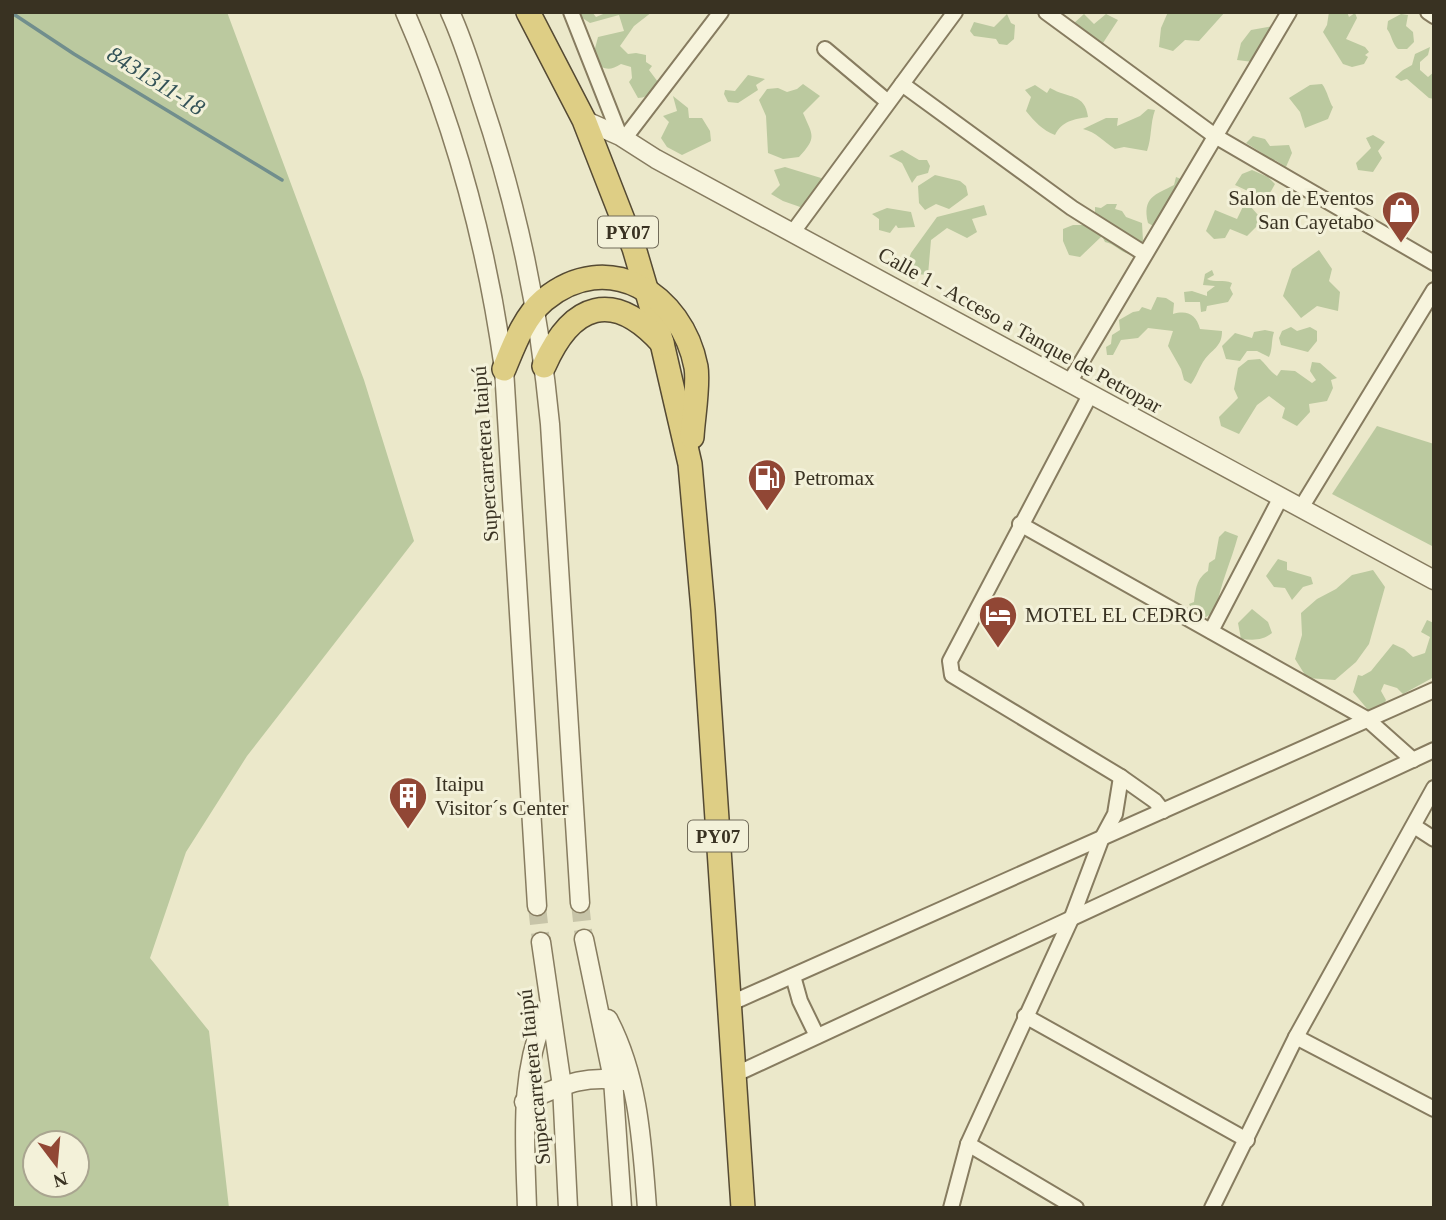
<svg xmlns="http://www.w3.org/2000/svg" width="1446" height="1220" viewBox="0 0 1446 1220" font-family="'Times New Roman',serif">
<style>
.green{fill:#bbc99f;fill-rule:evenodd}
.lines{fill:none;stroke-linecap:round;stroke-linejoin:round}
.stream{stroke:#718e8d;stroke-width:3.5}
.tertiary-tunnel{stroke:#c7c4a8;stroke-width:18;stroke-dasharray:18 9;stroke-linecap:butt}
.minor-casing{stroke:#877c60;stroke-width:18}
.tertiary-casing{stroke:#877c60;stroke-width:21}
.trunk-casing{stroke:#554a33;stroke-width:26}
.minor{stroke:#f7f4dd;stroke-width:14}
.tertiary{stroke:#f7f4dd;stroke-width:18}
.trunk{stroke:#dece85;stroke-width:23}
.labels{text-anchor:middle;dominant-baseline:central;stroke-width:6;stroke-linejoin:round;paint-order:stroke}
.shield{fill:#f3f1d9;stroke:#716b59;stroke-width:2}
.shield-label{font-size:19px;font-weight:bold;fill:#393222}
.poi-label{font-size:21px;fill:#393222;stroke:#f3f1d9;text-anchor:start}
.street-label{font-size:21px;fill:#393222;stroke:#f3f1d9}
.water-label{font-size:23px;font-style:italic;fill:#335257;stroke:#f3f1d9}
</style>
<rect width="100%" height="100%" fill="#ebe8ca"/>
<!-- green -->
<g class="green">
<path d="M12 12H227L364 380 414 541 247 756 186 852 150 958 209 1031 229 1208H12ZM35 1143H77V1185H35Z"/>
<path d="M579 12H592L596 17 608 12H652L634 26 620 46 628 54 636 53 646 55V62L652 66 649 70 658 82C654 92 650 97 638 98L629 82 632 78 631 67 621 64C610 71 604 70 594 62L593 56 598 37 624 31 619 15 590 23 581 17Z"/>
<polygon points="1168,12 1225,12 1199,41 1185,40 1173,51 1159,47 1161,28"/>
<polygon points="1329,12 1347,12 1349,17 1355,13 1357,18 1346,39 1365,47 1369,52 1365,55 1368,57 1364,64 1352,67 1343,64 1323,32 1327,25"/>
<polygon points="1007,14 1011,23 1015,25 1014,39 1007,45 999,44 996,39 974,36 970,31 974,22 994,27"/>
<polygon points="1084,14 1094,24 1106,14 1118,20 1103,43 1087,36 1073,24"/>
<path d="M1401 14 1408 15 1406 26 1413 32 1414 42 1407 49H1398C1392 44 1392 35 1387 29L1388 21Z"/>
<polygon points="1273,26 1253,62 1237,60 1241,43 1251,30"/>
<polygon points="1430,47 1428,55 1420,62 1420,70 1428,77 1434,72 1434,99 1429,98 1407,79 1401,81 1395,77 1403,70 1412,65 1415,54"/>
<polygon points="748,75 765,79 756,85 758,90 738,103 728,102 724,94 725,90 735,91"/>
<path d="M803 84 820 96 803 113C813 136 817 137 799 157L783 159 768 153 766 116 759 100 767 89 778 88 787 92 797 89Z"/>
<path d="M1322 84C1327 90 1330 104 1333 107L1328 119 1305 128 1300 112 1289 98 1310 85Z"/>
<path d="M1035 85 1047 93 1050 88C1069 99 1085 93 1088 117 1074 119 1062 121 1055 135 1042 130 1035 122 1026 111L1031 97 1025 90Z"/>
<polygon points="673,96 688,108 689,118 702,118 710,131 711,141 682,155 667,147 661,138 669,122 663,116 677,111"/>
<path d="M1148 109 1155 110C1150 124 1152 137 1147 151L1124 147 1115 149C1103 141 1096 132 1083 129L1106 118H1118L1117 126 1140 116Z"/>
<polygon points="1373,135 1385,142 1378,151 1382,158 1373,172 1358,170 1356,163 1371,148 1366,138"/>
<polygon points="1253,136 1265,139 1270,146 1289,145 1292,153 1286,167 1275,160 1269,161 1262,153 1246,143"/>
<polygon points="902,150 919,160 927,160 930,166 928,173 917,176 912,183 902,163 889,156"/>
<polygon points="785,167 821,178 830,186 803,208 783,201 771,194 780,185 774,170"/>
<polygon points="1252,170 1268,177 1275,184 1266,200 1251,207 1258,215 1257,226 1247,236 1230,229 1225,238 1214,239 1206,231 1215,210 1237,219 1250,192 1235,185 1242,174"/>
<polygon points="935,175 960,181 966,186 968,195 949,209 936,204 925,210 919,203 918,186"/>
<path d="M1176 177 1181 179 1180 189 1165 204 1168 210 1155 227 1148 223C1142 197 1155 195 1174 185Z"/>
<path d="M1107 204H1117L1115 209 1122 211 1126 217 1142 223 1143 241 1129 254C1119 251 1115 244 1105 242L1102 236 1080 257 1069 255 1063 241V229L1073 225H1089V217L1095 214V207L1101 208Z"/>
<polygon points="984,205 987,215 972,219 977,232 967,238 947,228 931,240 928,275 916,274 906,267 911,253 937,217"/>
<polygon points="887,208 911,212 915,227 898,228 896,225 890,233 879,230 879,219 872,214"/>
<polygon points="1319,250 1332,269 1329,281 1340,292 1338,311 1317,306 1301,318 1283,296 1292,269"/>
<path d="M1212 270 1214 275 1207 279C1215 283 1223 279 1232 283L1230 288 1233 294 1228 302 1207 306 1206 311 1201 312 1200 302H1185L1184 292 1192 291 1207 296V292L1215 286 1203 285 1205 274Z"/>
<path d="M1157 297 1166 298 1174 303 1173 314C1187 310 1196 314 1200 329L1222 331C1222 346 1214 348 1205 359 1199 367 1197 376 1191 384L1184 380 1181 369 1168 346 1173 331 1148 328 1138 338 1121 340 1113 355H1107L1106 347 1111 344 1112 335 1120 330 1119 320 1133 312 1139 311 1142 307 1151 310Z"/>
<polygon points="1291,327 1297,331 1310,327 1317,331 1317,341 1308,352 1281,345 1279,338 1282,331"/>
<path d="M1265 330 1274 332C1271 341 1273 348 1269 357L1257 351H1247L1240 361 1226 359 1222 346 1235 333 1252 338 1254 332Z"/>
<path d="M1260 359C1267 365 1269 371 1277 376L1281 370 1295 371 1312 383 1316 380 1310 371 1312 362 1320 363 1337 378 1331 380 1333 388 1327 401 1309 404 1310 412 1297 426 1282 418 1285 408 1269 396 1257 405 1239 434 1221 426 1219 417 1238 398 1234 389 1238 368 1248 360Z"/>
<polygon points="1377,426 1434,444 1434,547 1332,494"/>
<path d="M1225 531 1238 536C1231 562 1220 584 1216 611L1206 617 1194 613 1189 604 1194 602C1196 589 1196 579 1208 571L1209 563 1215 559 1219 537Z"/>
<polygon points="1278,559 1287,562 1287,570 1311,577 1313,584 1303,587 1292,600 1285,588 1274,587 1266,576"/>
<polygon points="1373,570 1385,587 1369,644 1356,662 1335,680 1307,678 1295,659 1302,635 1301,613 1317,599 1336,589 1352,575"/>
<path d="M1252 609 1268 622 1272 633C1262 641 1253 640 1241 639L1238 623Z"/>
<polygon points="1427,620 1434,623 1434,677 1403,694 1397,688 1384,684 1381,691 1386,700 1382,709 1369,711 1353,692 1358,675 1362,676 1371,671 1393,644 1404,649 1413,657 1425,653 1430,637 1421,632"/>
</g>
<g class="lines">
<!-- stream -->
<polyline class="stream" points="12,13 74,54 282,180"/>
<!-- tertiary-tunnel -->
<g class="tertiary-tunnel">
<polyline points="580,903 584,939"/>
<polyline points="537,906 541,942"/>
</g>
<!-- minor casing -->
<g class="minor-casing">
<g id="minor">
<polyline points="571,12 620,136"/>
<polyline points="1046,12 1215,136 1434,263"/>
<polyline points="1428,12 1434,16"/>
<polyline points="825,49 888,102"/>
<polyline points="902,84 1072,208 1145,254"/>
<polyline points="624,139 721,12"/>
<polyline points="793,232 955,12"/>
<polyline points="1069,383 1289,12"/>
<polyline points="1090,395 950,661 952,675 1121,777 1155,801 1163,811"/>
<polyline points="1301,508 1434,290"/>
<polyline points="1020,524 1367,719 1413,760"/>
<polyline points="1211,631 1281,497"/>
<polyline points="1414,826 1434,839"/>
<polyline points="793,976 800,1001 817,1036"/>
<polyline points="729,1004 1434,690"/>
<polyline points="1025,1016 1247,1140"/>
<polyline points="1296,1037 1434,1109"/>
<polyline points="734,1075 1434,750"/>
<polyline points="968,1144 1076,1208"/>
<polyline points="951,1208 968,1144 1072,917 1101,840 1115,814 1121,777"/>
<polyline points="1212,1208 1296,1037 1434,788"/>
</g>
</g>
<!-- tertiary casing -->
<g class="tertiary-casing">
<g id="tertiary">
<path d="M405 12C455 126 487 246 504 369L537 906"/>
<path d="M450 12C463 40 472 70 481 98 518 208 539 309 550 424L580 903"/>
<polyline points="584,120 620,136 656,159 1434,580"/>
<polyline points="584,939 613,1079 622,1208"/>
<polyline points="541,942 562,1086 568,1208"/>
<path d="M608 1019C639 1078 642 1143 647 1208"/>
<path d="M524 1102C562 1086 582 1074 625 1081"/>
<path d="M527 1208C525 1140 518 1069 549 1007"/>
</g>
</g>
<!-- trunk casing -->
<g class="trunk-casing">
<g id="trunk">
<polyline points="528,12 584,120 634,248 662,343 690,464 703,610 743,1208"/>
<path d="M544 366C572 303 613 289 662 343"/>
<path d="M504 369C514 345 524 317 544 300 608 247 682 294 696 367 699 384 693 418 692 437"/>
</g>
</g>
<!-- minor -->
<use href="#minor" class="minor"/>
<!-- tertiary -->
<use href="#tertiary" class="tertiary"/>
<!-- trunk -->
<use href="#trunk" class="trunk"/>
</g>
<!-- icons -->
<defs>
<g id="shop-pin" transform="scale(2.0125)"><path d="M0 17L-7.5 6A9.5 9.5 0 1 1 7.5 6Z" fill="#914735" stroke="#f3f1d9"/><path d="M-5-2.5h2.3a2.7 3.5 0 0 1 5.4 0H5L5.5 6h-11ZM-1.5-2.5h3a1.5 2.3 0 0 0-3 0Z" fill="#fff"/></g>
<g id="fuel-pin" transform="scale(2.0125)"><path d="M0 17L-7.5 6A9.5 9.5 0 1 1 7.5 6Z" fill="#914735" stroke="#f3f1d9"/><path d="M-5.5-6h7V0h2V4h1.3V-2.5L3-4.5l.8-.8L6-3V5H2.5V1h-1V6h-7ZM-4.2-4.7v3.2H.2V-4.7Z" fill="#fff"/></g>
<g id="hotel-pin" transform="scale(2.0125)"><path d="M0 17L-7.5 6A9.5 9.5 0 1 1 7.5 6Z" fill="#914735" stroke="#f3f1d9"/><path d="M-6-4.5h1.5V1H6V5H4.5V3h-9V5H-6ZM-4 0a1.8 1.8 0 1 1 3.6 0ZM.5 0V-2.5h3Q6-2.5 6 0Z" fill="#fff"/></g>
<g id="building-pin" transform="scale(2.0125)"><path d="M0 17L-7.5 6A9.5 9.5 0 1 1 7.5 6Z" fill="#914735" stroke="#f3f1d9"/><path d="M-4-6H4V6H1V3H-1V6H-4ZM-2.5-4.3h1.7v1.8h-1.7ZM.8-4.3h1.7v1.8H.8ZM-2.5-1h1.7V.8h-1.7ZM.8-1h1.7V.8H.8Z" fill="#fff"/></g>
</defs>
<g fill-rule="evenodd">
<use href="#shop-pin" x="1401" y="210"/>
<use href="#fuel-pin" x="767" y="478"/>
<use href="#hotel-pin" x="998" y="615"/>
<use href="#building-pin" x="408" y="796"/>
</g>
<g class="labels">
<!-- shield labels -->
<g class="shield">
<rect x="598" y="216.5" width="60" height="31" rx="5"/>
<rect x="688" y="820.5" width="60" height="31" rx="5"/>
</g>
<g class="shield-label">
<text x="628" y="232">PY07</text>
<text x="718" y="836">PY07</text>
</g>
<!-- poi labels -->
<g class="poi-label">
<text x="1374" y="198" text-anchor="end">Salon de Eventos<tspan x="1374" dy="24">San Cayetabo</tspan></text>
<text x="794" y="478">Petromax</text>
<text x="1025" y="615">MOTEL EL CEDRO</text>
<text x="435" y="784">Itaipu<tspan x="435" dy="24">Visitor´s Center</tspan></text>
</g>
<!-- street labels -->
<g class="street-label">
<text transform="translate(1020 330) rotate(29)">Calle 1 - Acceso a Tanque de Petropar</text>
<text transform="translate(485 454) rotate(-94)">Supercarretera Itaipú</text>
<text transform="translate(534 1077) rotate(-96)">Supercarretera Itaipú</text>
</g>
<!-- water labels -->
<g class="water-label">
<text transform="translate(156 81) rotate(32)">8431311-18</text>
</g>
</g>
<!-- border -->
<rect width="1446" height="1220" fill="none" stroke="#393222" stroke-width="28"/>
<!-- north arrow -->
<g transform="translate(56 1164) rotate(164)"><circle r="33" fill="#f3f1d9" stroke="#a9a590" stroke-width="2"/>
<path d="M0-5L12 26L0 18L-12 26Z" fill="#914735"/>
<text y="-10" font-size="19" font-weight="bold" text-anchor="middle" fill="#393222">N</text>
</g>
</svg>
